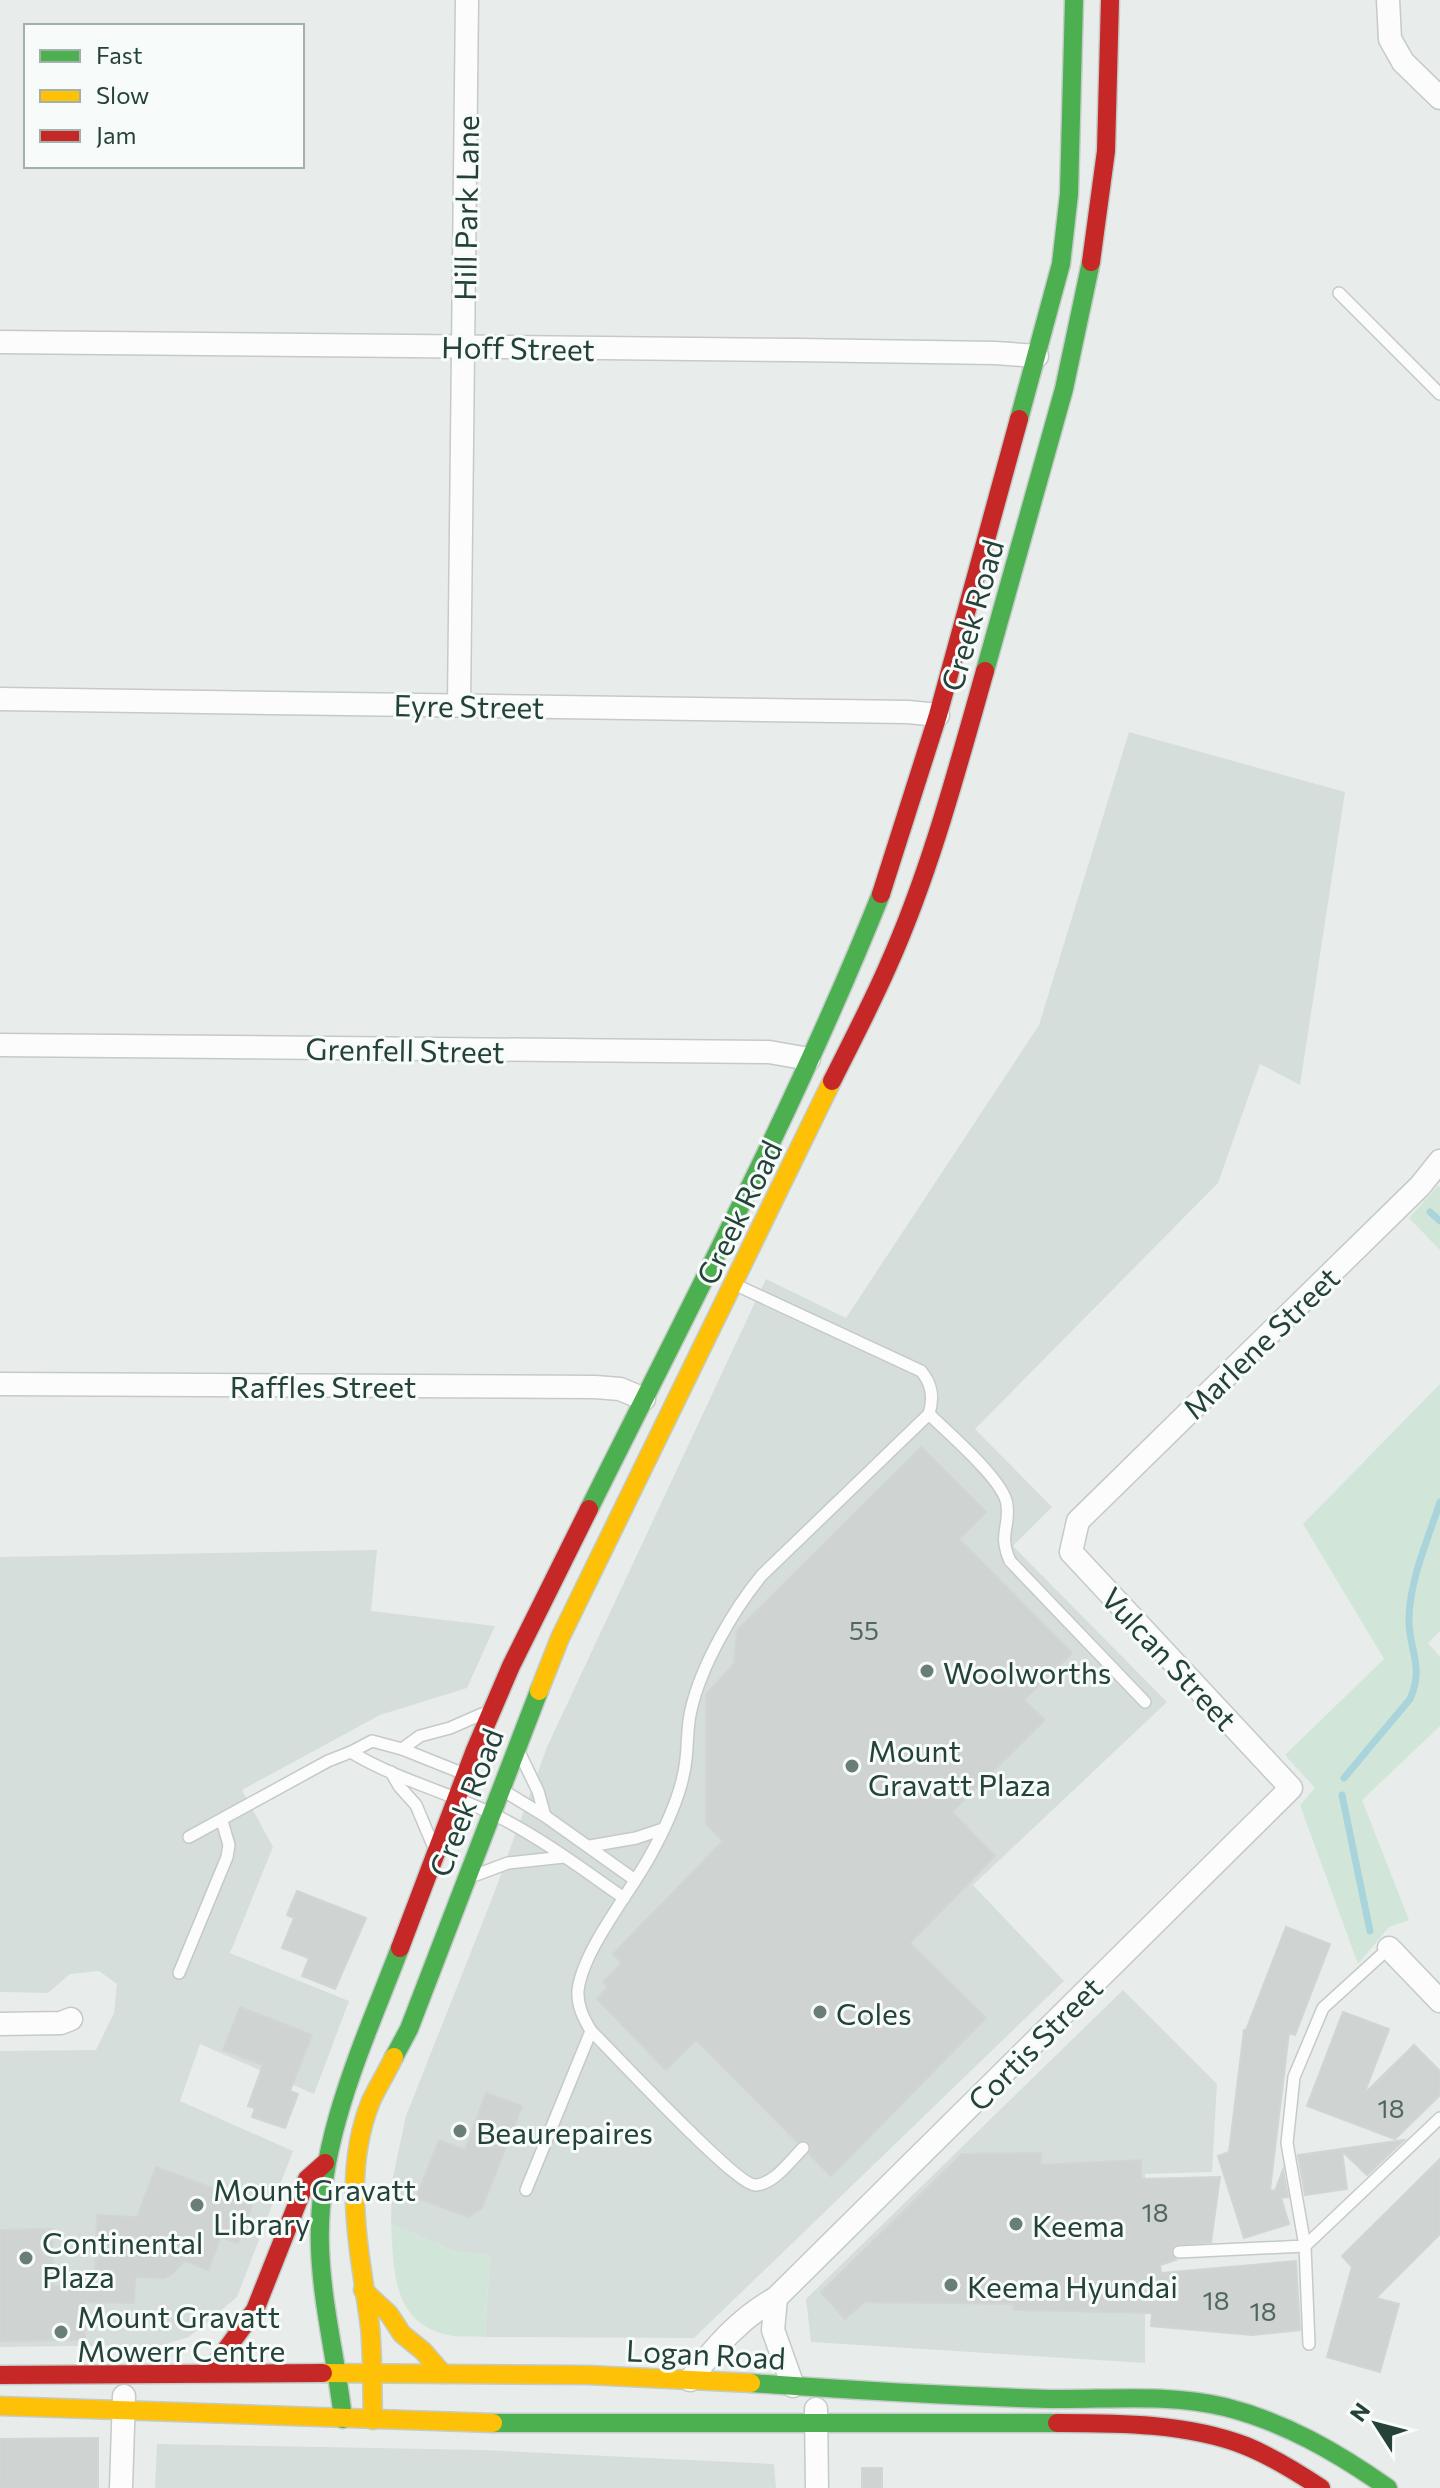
<svg xmlns="http://www.w3.org/2000/svg" width="1440" height="2488" viewBox="0 0 1440 2488" font-family="Commissioner,sans-serif">
<style>
.built{fill:#d6dedb}
.green{fill:#d1e6d8}
.lines{fill:none;stroke-linecap:round;stroke-linejoin:round}
.stream{stroke:#a9d4db;stroke-width:7}
.building{fill:#cfd4d2;stroke:#d1d6d4;stroke-width:2}
.lane-casing{stroke:#c5cac8;stroke-width:14}
.street-casing{stroke:#c5cac8;stroke-width:25}
.fast-casing{stroke:#c3ccc9;stroke-width:21}
.slow-casing{stroke:#c3ccc9;stroke-width:21}
.jam-casing{stroke:#c3ccc9;stroke-width:21}
.lane{stroke:#fcfcfc;stroke-width:11}
.street{stroke:#fcfcfc;stroke-width:22}
.fast{stroke:#4caf50;stroke-width:18}
.slow{stroke:#ffc107;stroke-width:18}
.jam{stroke:#c62828;stroke-width:18}
.poi-dot{fill:#697e78;stroke:#f7fbf9;stroke-width:3}
.labels{text-anchor:middle;dominant-baseline:central;stroke-width:6;stroke-linejoin:round;paint-order:stroke}
.number-label{font-size:26px;fill:#506761}
.street-label{font-size:30px;fill:#24423a;stroke:#f7fbf9}
.poi-label{font-size:30px;fill:#24423a;stroke:#f7fbf9;text-anchor:start}
</style>
<rect width="100%" height="100%" fill="#e8edeb"/>
<!-- built -->
<g class="built">
<polygon points="1129,732 1345,792 1300,1085 1260,1064 1218,1183 975,1429 1052,1507 1013,1546 1167,1702 973,1885 1064,1981 694,2338 485,2337 490,2255 456,2252 391,2224 392,2181 406,2116 493,1896 547,1747 766,1279 846,1318 1039,1025"/>
<polygon points="377,1550 371,1611 495,1626 467,1688 380,1715 242,1790 273,1847 230,1953 349,2001 314,2094 200,2044 180,2101 293,2151 237,2297 189,2337 162,2345 0,2347 0,2051 96,2050 114,2013 117,1984 99,1971 70,1974 48,1993 0,1992 0,1557"/>
<polygon points="1123,1990 1217,2084 1212,2172 1145,2174 1145,2363 811,2342 806,2299"/>
<polygon points="157,2444 484,2450 774,2464 776,2488 155,2488"/>
</g>
<!-- green -->
<g class="green">
<polygon points="1438,1186 1440,1187 1440,1250 1409,1218"/>
<polygon points="1440,1384 1440,1631 1428,1643 1440,1657 1440,1726 1362,1800 1409,1920 1389,1927 1358,1964 1300,1805 1315,1788 1285,1755 1384,1659 1303,1524"/>
<path d="M391 2224 456 2252 490 2255 485 2337C475 2336 463 2337 453 2336 392 2326 394 2272 391 2224Z"/>
</g>
<g class="lines">
<!-- stream -->
<g class="stream">
<polyline points="1430,1212 1440,1221"/>
<path d="M1344 1778 1410 1699C1425 1666 1408 1649 1409 1618 1410 1579 1428 1539 1440 1502"/>
<polyline points="1342,1795 1370,1931"/>
</g>
</g>
<!-- building -->
<g class="building">
<polygon points="921,1447 986,1512 959,1539 1072,1653 1024,1700 1045,1720 952,1812 995,1856 910,1943 986,2018 831,2176 809,2154 811,2149 809,2142 804,2140 797,2142 696,2040 666,2070 597,1999 608,1987 603,1982 622,1963 613,1954 723,1841 706,1824 706,1694 734,1664 737,1630"/>
<polygon points="297,1891 366,1918 335,1989 302,1976 309,1958 282,1948 294,1918 287,1915"/>
<polygon points="1286,1927 1330,1944 1295,2035 1289,2033 1270,2190 1275,2191 1283,2170 1288,2197 1281,2198 1289,2224 1244,2238 1218,2156 1229,2152 1244,2030 1246,2030"/>
<polygon points="240,2007 312,2035 290,2091 298,2094 285,2128 252,2117 255,2108 248,2106 263,2065 223,2050"/>
<polygon points="1343,2012 1389,2029 1364,2094 1414,2045 1440,2071 1440,2095 1395,2139 1307,2106"/>
<polygon points="486,2093 522,2106 482,2208 468,2217 416,2198 439,2140 465,2150"/>
<polygon points="1404,2140 1367,2175 1342,2151 1347,2189 1305,2195 1298,2155"/>
<polygon points="1041,2153 1040,2165 1141,2160 1141,2179 1220,2177 1211,2242 1175,2245 1171,2253 1176,2260 1160,2265 1161,2273 1296,2261 1300,2330 1252,2335 1151,2326 1152,2313 1014,2310 1013,2304 864,2302 845,2319 821,2292 962,2154"/>
<polygon points="1440,2159 1440,2234 1376,2298 1399,2304 1380,2372 1327,2357 1352,2267 1342,2256"/>
<polygon points="156,2167 253,2203 238,2243 221,2237 208,2270 185,2261 171,2275 164,2278 135,2277 134,2303 85,2302 85,2340 0,2341 0,2230 52,2229 53,2286 95,2285 97,2215 137,2217"/>
<polygon points="98,2438 98,2488 0,2488 0,2439"/>
<rect x="862" y="2468" width="20" height="20"/>
</g>
<g class="lines">
<!-- lane casing -->
<g class="lane-casing">
<g id="lane">
<polyline points="1339,293 1440,394"/>
<path d="M736 1285 921 1371C932 1384 934 1397 929 1414L762 1575C733 1610 701 1666 691 1710 687 1726 688 1742 686 1759 683 1792 666 1827 650 1856 630 1893 582 1951 578 1991 577 2006 584 2019 591 2031 614 2053 737 2187 756 2185 774 2184 791 2160 803 2148"/>
<path d="M929 1414C947 1432 1005 1481 1007 1505 1010 1529 998 1533 1010 1561L1145 1702"/>
<polyline points="402,1749 420,1736 450,1728 482,1714"/>
<path d="M351 1752C395 1779 447 1792 493 1814 540 1837 582 1869 624 1898"/>
<polyline points="520,1754 538,1791 545,1816"/>
<polyline points="391,1772 399,1786 416,1805 432,1843"/>
<polyline points="504,1791 545,1816 635,1880"/>
<polyline points="189,1837 328,1761 351,1752 372,1741 402,1749 462,1773"/>
<polyline points="590,1846 636,1838 663,1829"/>
<polyline points="476,1875 508,1863 564,1857"/>
<polyline points="179,1973 227,1857 229,1845 222,1821"/>
<polyline points="526,2190 591,2031"/>
<polyline points="1179,2252 1305,2246 1287,2143 1294,2077 1323,2008 1389,1948"/>
<polyline points="1309,2344 1305,2246 1440,2118"/>
</g>
</g>
<!-- street casing -->
<g class="street-casing">
<g id="street">
<polyline points="1388,0 1390,39 1403,62 1440,98"/>
<polyline points="0,342 797,350 995,353 1037,356"/>
<polyline points="0,699 908,712 938,715"/>
<polyline points="459,705 467,0"/>
<polyline points="0,1045 769,1052 809,1059"/>
<polyline points="0,1384 595,1387 620,1389 644,1399"/>
<polyline points="1389,1948 1440,2001"/>
<polyline points="0,2024 61,2023 71,2019"/>
<polyline points="776,2298 773,2330 793,2386"/>
<path d="M690 2380C715 2347 740 2318 776 2298L1291 1788 1071 1552 1078 1521 1420 1186 1440 1161"/>
<polyline points="816,2409 817,2488"/>
<polyline points="121,2488 124,2396"/>
</g>
</g>
<!-- fast casing -->
<g class="fast-casing">
<g id="fast">
<polyline points="1019,419 1061,264 1069,194 1074,0"/>
<polyline points="985,671 1064,389 1091,262"/>
<path d="M589 1509C690 1306 797 1104 881 894"/>
<polyline points="394,2057 409,2029 539,1691"/>
<path d="M751 2383C850 2390 949 2396 1049 2399 1107 2400 1168 2393 1225 2407 1285 2422 1338 2453 1388 2488"/>
<path d="M343 2419C337 2362 322 2306 320 2248 316 2142 363 2045 400 1948"/>
<polyline points="493,2423 1057,2423"/>
</g>
</g>
<!-- slow casing -->
<g class="slow-casing">
<g id="slow">
<polyline points="539,1691 560,1638 832,1081"/>
<polyline points="363,2290 389,2314 402,2334 423,2351 443,2374"/>
<polyline points="323,2373 588,2375 751,2383"/>
<polyline points="0,2406 493,2423"/>
<path d="M373 2420C372 2389 373 2358 370 2327 360 2251 341 2175 371 2101 378 2086 387 2072 394 2057"/>
</g>
</g>
<!-- jam casing -->
<g class="jam-casing">
<g id="jam">
<polyline points="1091,262 1106,151 1110,0"/>
<polyline points="881,894 938,715 1019,419"/>
<path d="M832 1081C851 1043 871 1005 888 966 930 872 957 770 985 671"/>
<polyline points="400,1948 475,1750 511,1666 589,1509"/>
<polyline points="209,2373 255,2310 307,2179 325,2163"/>
<polyline points="0,2375 323,2373"/>
<path d="M1057 2423C1119 2423 1187 2423 1246 2446 1273 2457 1297 2472 1321 2488"/>
</g>
</g>
<!-- lane -->
<use href="#lane" class="lane"/>
<!-- street -->
<use href="#street" class="street"/>
<!-- fast -->
<use href="#fast" class="fast"/>
<!-- slow -->
<use href="#slow" class="slow"/>
<!-- jam -->
<use href="#jam" class="jam"/>
</g>
<!-- markers -->
<g class="poi-dot">
<circle cx="927" cy="1671" r="8"/>
<circle cx="852" cy="1766" r="8"/>
<circle cx="820" cy="2012" r="8"/>
<circle cx="460" cy="2131" r="8"/>
<circle cx="197" cy="2205" r="8"/>
<circle cx="1016" cy="2224" r="8"/>
<circle cx="26" cy="2258" r="8"/>
<circle cx="951" cy="2285" r="8"/>
<circle cx="61" cy="2332" r="8"/>
</g>
<g class="labels">
<!-- number labels -->
<g class="number-label">
<text x="864" y="1629">55</text>
<text x="1391" y="2107">18</text>
<text x="1155" y="2211">18</text>
<text x="1216" y="2299">18</text>
<text x="1263" y="2310">18</text>
</g>
<!-- street labels -->
<g class="street-label">
<text transform="translate(465 208) rotate(-89)">Hill Park Lane</text>
<text transform="translate(518 347) rotate(1)">Hoff Street</text>
<text transform="translate(971 615) rotate(-74)">Creek Road</text>
<text transform="translate(469 705) rotate(1)">Eyre Street</text>
<text transform="translate(405 1049) rotate(1)">Grenfell Street</text>
<text transform="translate(738 1212) rotate(-64)">Creek Road</text>
<text transform="translate(1260 1342) rotate(-44)">Marlene Street</text>
<text x="323" y="1385">Raffles Street</text>
<text transform="translate(1170 1658) rotate(47)">Vulcan Street</text>
<text transform="translate(465 1802) rotate(-69)">Creek Road</text>
<text transform="translate(1034 2043) rotate(-45)">Cortis Street</text>
<text transform="translate(706 2353) rotate(3)">Logan Road</text>
</g>
<!-- poi labels -->
<g class="poi-label">
<text x="943" y="1671">Woolworths</text>
<text x="868" y="1749">Mount<tspan x="868" dy="34">Gravatt Plaza</tspan></text>
<text x="836" y="2012">Coles</text>
<text x="476" y="2131">Beaurepaires</text>
<text x="213" y="2188">Mount Gravatt<tspan x="213" dy="34">Library</tspan></text>
<text x="1032" y="2224">Keema</text>
<text x="42" y="2241">Continental<tspan x="42" dy="34">Plaza</tspan></text>
<text x="967" y="2285">Keema Hyundai</text>
<text x="77" y="2315">Mount Gravatt<tspan x="77" dy="34">Mowerr Centre</tspan></text>
</g>
</g>
<!-- legend -->
<rect x="24" y="24" width="280" height="144" fill="#f7fbf9" stroke="#a3b1ad" stroke-width="2"/>
<rect x="40" y="50" width="40" height="12" fill="#4caf50" stroke="#a3b1ad" stroke-width="2"/>
<text x="96" y="64" font-size="24" fill="#24423a">Fast</text>
<rect x="40" y="90" width="40" height="12" fill="#ffc107" stroke="#a3b1ad" stroke-width="2"/>
<text x="96" y="104" font-size="24" fill="#24423a">Slow</text>
<rect x="40" y="130" width="40" height="12" fill="#c62828" stroke="#a3b1ad" stroke-width="2"/>
<text x="96" y="144" font-size="24" fill="#24423a">Jam</text>
<!-- north arrow -->
<g transform="translate(1376 2424) rotate(306)" stroke="#f7fbf9" stroke-width="6" paint-order="stroke">
<path d="M0-6L14 30L0 20L-14 30Z" fill="#24423a"/>
<text y="-12" font-size="22" font-weight="bold" text-anchor="middle" fill="#24423a">N</text>
</g>
</svg>
